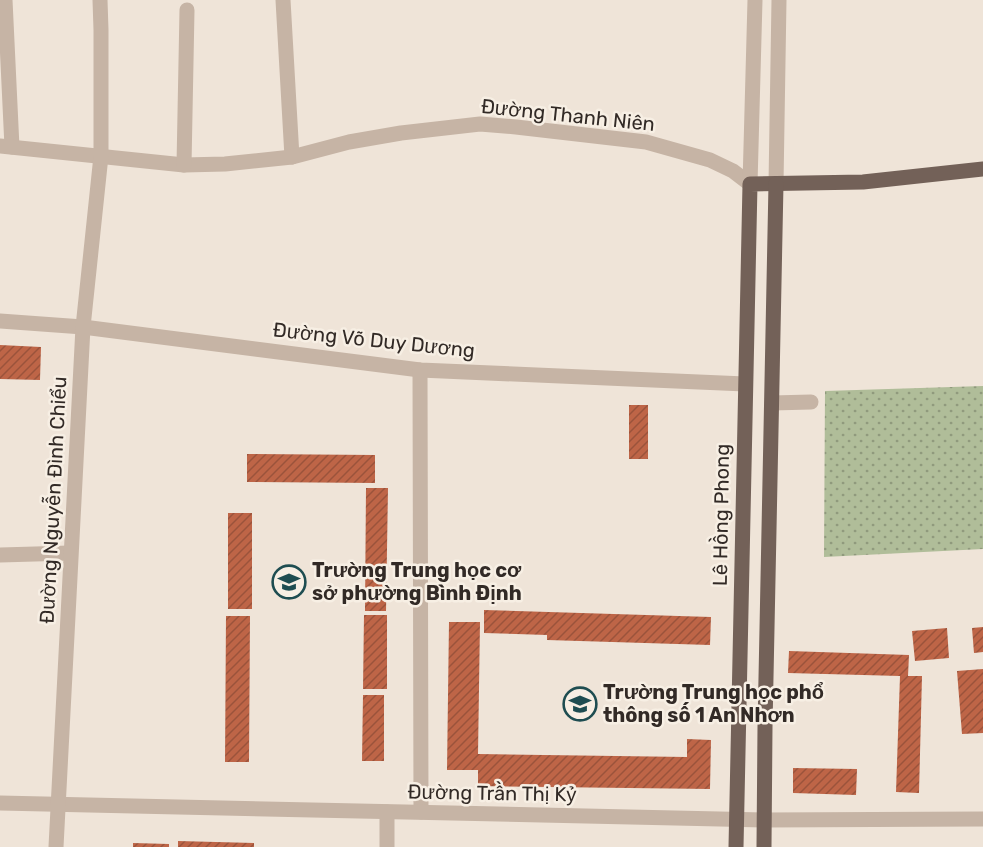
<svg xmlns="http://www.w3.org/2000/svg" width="983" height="847" viewBox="0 0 983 847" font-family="Rubik,sans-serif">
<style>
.grass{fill:url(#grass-dots)}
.building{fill:url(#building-hatch)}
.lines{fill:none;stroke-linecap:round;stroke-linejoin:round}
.minor{stroke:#c6b4a5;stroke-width:15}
.major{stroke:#736158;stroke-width:15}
.labels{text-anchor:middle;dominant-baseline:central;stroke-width:5;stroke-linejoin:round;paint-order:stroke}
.street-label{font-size:20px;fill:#322a26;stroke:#f7efe4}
.poi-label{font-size:20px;font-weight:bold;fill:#322a26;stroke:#f7efe4;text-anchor:start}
</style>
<defs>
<pattern id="grass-dots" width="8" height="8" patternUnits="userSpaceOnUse" patternTransform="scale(1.5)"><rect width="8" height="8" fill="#b0bd99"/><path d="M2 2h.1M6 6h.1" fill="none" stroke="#909a7d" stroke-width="1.8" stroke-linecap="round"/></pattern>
<pattern id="building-hatch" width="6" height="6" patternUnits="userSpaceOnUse" patternTransform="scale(1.5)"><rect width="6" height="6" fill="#be6547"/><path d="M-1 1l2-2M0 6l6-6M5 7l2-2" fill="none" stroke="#9b533b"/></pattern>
</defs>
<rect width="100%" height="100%" fill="#efe4d8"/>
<!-- grass -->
<polygon class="grass" points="983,386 983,549 824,557 825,391"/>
<!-- building -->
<g class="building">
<polygon points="0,345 41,347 40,380 0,379"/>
<rect x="629" y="405" width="19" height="54"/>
<polygon points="247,454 375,455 375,483 247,482"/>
<polygon points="366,488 388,488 386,611 365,611"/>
<rect x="228" y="513" width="24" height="96"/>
<polygon points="484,610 711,617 710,645 547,640 547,635 484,633"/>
<polygon points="364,615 387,615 387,689 363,689"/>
<polygon points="226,616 250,616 249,762 225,762"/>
<polygon points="449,622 480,622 478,754 687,757 687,739 711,740 710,789 478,786 478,770 447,770"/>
<polygon points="983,627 983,652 974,653 972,628"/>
<polygon points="947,628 949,658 915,661 912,631"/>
<polygon points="789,651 909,655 908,676 922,676 919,793 896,792 900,676 788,673"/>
<polygon points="983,669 983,733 962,734 957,671"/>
<polygon points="363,695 384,695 384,761 362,761"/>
<polygon points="793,768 857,769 856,795 793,793"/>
<polygon points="178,841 254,843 254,847 178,847"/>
<polygon points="133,843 169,844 169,847 133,847"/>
</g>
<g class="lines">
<!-- minor -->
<g class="minor">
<polyline points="5,0 12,147"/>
<polyline points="283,0 292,157"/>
<polyline points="0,146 184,165 225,164 292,157 349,142 401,133 480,124 516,127 646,142 710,160 733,171 750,184"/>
<polyline points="184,165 187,10"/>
<polyline points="750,184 755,0"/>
<polyline points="776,184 779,0"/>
<polyline points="0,321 83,327 420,370 745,384"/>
<polyline points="420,370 421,812"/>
<polyline points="772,403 811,402"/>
<polyline points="0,555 70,553"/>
<polyline points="0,803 764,820 983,819"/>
<polyline points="387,812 387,847"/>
<polyline points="56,847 83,327 101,156 101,30 100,0"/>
</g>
<!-- major -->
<g class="major">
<polyline points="736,847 750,184 863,182 983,169"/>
<polyline points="764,847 765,727 776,184"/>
</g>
</g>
<!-- icons -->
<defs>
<g id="school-ring" transform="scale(1.725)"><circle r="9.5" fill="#f7efe4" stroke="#1e4d51" stroke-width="1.5"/><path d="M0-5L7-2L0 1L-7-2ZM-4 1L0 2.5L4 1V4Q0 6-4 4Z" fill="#1e4d51"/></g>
</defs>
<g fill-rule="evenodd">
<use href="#school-ring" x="289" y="582"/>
<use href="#school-ring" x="580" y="704"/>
</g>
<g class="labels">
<!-- street labels -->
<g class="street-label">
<text transform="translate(568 115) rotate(6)">Đường Thanh Niên</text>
<text transform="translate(374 340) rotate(6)">Đường Võ Duy Dương</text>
<text transform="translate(53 500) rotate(-87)">Đường Nguyễn Đình Chiểu</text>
<text transform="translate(721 515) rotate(-89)">Lê Hồng Phong</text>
<text transform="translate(492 793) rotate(1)">Đường Trần Thị Kỷ</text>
</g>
<!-- poi labels -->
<g class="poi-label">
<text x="312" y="570">Trường Trung học cơ<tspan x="312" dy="23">sở phường Bình Định</tspan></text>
<text x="603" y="692">Trường Trung học phổ<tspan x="603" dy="23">thông số 1 An Nhơn</tspan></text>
</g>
</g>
</svg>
